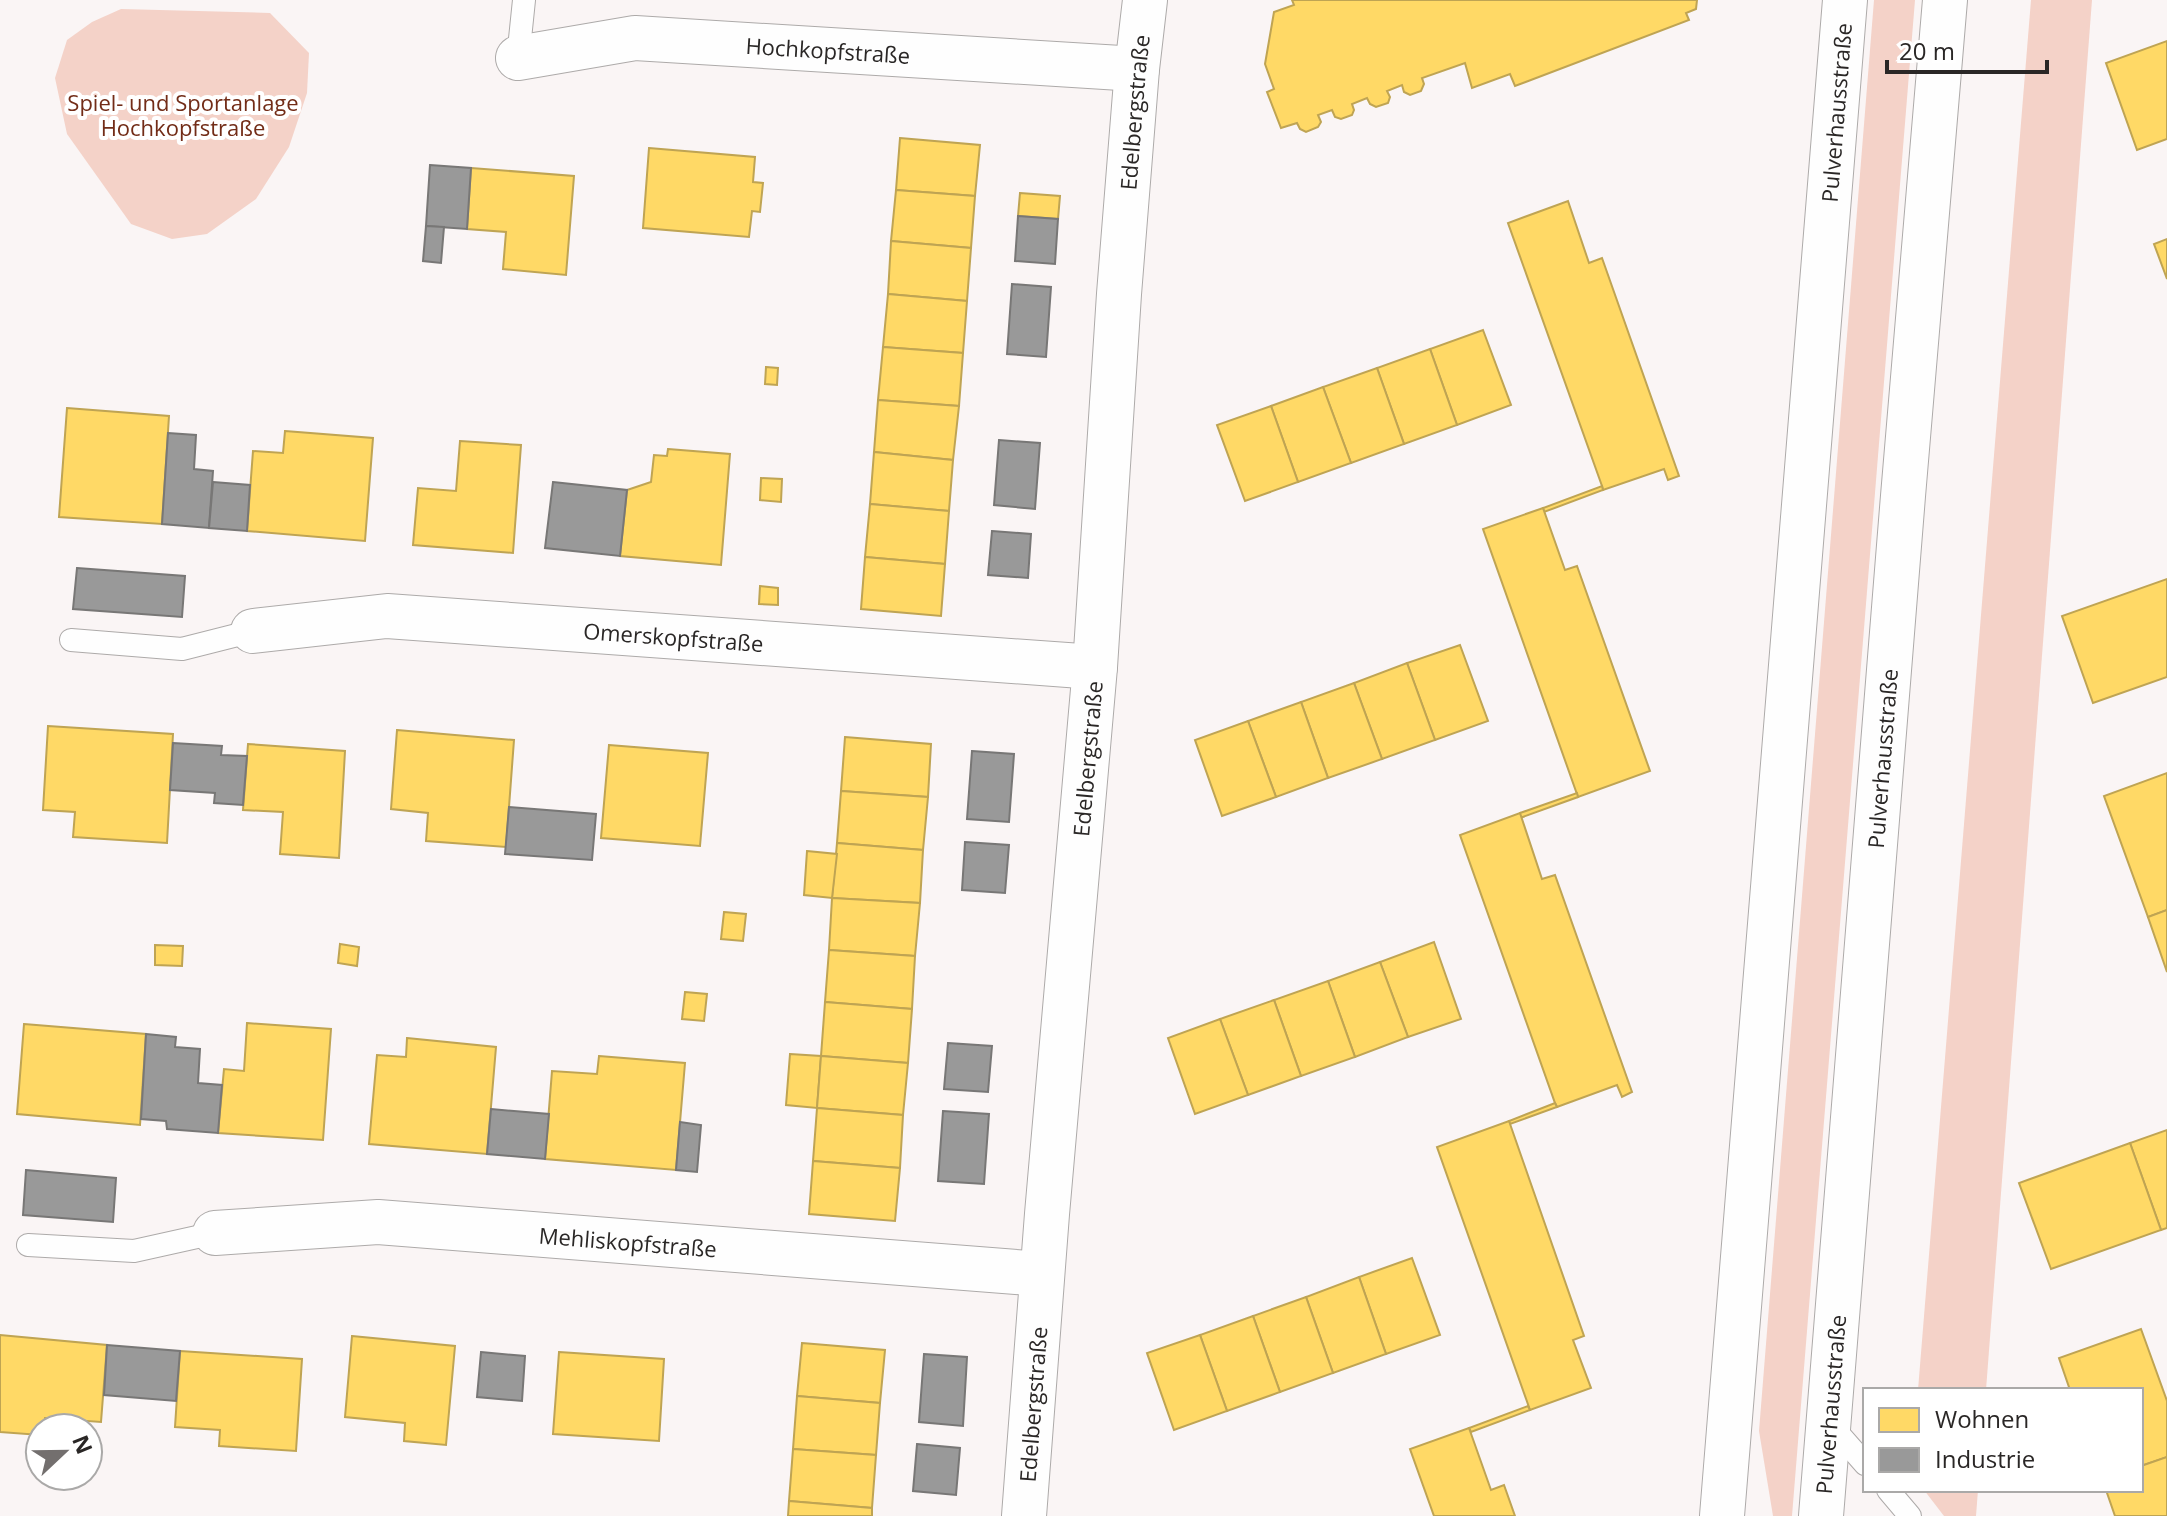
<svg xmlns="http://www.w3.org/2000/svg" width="2167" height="1516" viewBox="0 0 2167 1516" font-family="'Open Sans',sans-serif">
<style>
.green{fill:#f4d2c8}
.homes{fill:#ffd966;stroke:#bfa453;stroke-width:2}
.industry{fill:#999;stroke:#787776;stroke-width:2}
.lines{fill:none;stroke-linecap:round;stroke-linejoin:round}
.service-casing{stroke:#adaaa9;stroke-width:24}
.minor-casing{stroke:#adaaa9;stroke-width:46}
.secondary-casing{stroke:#adaaa9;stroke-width:46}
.service{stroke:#fefefe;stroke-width:22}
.minor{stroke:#fefefe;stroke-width:44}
.secondary{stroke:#fefefe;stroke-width:44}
.labels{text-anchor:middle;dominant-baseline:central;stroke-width:8;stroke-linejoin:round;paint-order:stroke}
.street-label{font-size:22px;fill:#2a2726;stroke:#fff}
.park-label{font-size:22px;fill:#722c17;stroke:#fff}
</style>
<rect width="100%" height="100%" fill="#faf5f5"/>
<!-- green -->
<g class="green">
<polygon points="1874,0 1915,0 1792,1516 1773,1516 1759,1431"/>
<polygon points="2031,0 2092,0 1986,1390 1918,1390"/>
<polygon points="121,9 270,13 309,53 307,93 289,147 256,199 207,234 172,239 131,224 67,134 55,78 67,40 92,22"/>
<polygon points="1924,1490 1978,1490 1976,1516 1944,1516"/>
</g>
<!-- homes -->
<g class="homes">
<polygon points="1292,0 1697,0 1696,9 1686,13 1689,20 1515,86 1510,74 1472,88 1465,63 1422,78 1424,84 1421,91 1410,95 1404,92 1402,85 1387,91 1390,97 1388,103 1376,107 1370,104 1367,98 1352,104 1354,110 1352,115 1341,119 1335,117 1332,110 1318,115 1321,122 1318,127 1306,132 1300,129 1297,123 1281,128 1267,92 1274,89 1265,64 1274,12 1294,5"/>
<polygon points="2167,41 2167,139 2137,150 2106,63"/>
<polygon points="900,138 980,145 975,196 896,190"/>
<polygon points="649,148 755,157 753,182 763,183 760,212 752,211 749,237 643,228"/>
<polygon points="471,168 574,176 566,275 503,269 506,232 467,229"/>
<polygon points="896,190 975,196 971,248 891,241"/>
<polygon points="1020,193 1060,196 1058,219 1018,216"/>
<polygon points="1568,201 1589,263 1602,258 1679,476 1668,480 1664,469 1603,490 1602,486 1508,223"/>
<polygon points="2167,239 2167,279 2154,244"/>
<polygon points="891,241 971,248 967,301 888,294"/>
<polygon points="888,294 967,301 963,353 883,347"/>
<polygon points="1483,330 1511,405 1457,425 1430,349"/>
<polygon points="883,347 963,353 959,406 878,400"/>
<polygon points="1430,349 1457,425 1404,444 1377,368"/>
<polygon points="766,367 778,368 777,385 765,384"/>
<polygon points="1377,368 1404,444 1351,463 1323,387"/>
<polygon points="1323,387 1351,463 1298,482 1271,406"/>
<polygon points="878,400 959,406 953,460 874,452"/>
<polygon points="1271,406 1298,482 1245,501 1217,425"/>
<polygon points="67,408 169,416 162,524 59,517"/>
<polygon points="285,431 373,438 365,541 247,531 253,451 283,453"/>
<polygon points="460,441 521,445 513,553 413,545 418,488 456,491"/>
<polygon points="668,449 730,454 721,565 620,556 627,490 651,482 654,455 667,456"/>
<polygon points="874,452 953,460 949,511 870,504"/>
<polygon points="761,478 782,479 781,502 760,500"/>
<polygon points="1602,486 1603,490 1544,512 1543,508"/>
<polygon points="870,504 949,511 945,564 865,557"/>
<polygon points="1543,508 1565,570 1577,566 1650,771 1578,797 1483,529"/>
<polygon points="865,557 945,564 941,616 861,609"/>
<polygon points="2167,579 2167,677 2093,703 2062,616"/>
<polygon points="760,586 778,588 778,605 759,604"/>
<polygon points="1460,645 1488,721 1435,740 1407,663"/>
<polygon points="1407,663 1435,740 1382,759 1354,683"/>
<polygon points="1354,683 1382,759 1328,778 1301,702"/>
<polygon points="1301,702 1328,778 1276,797 1248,721"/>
<polygon points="1248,721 1276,797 1222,816 1195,740"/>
<polygon points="48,726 173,734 167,843 73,837 75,812 43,810"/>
<polygon points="397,730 514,740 506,847 426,841 428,813 391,809"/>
<polygon points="845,737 931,744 928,797 841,791"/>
<polygon points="248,744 345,751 339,858 280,854 283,812 243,810"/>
<polygon points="609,745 708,753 700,846 601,838"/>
<polygon points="2167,773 2167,910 2148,917 2104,796"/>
<polygon points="841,791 928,797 923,850 837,843"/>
<polygon points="1577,793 1578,797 1520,818 1520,813"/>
<polygon points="1520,813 1542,879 1555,875 1632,1092 1622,1097 1617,1085 1557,1107 1555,1103 1460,835"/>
<polygon points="837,843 923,850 920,903 832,898"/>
<polygon points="807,851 837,854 832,898 804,895"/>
<polygon points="832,898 920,903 915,956 829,950"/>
<polygon points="2167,910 2167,972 2148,917"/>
<polygon points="724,912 746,914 743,941 721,939"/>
<polygon points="1434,942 1461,1019 1408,1037 1380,962"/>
<polygon points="340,944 359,947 357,966 338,963"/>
<polygon points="155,945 183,946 182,966 155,965"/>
<polygon points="829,950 915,956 912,1009 825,1002"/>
<polygon points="1380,962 1408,1037 1355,1057 1328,981"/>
<polygon points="1328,981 1355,1057 1301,1076 1274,1000"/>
<polygon points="685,992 707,994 704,1021 682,1019"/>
<polygon points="1274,1000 1301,1076 1248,1095 1220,1019"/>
<polygon points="825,1002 912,1009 908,1063 821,1056"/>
<polygon points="1220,1019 1248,1095 1195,1114 1168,1038"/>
<polygon points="247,1023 331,1029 323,1140 218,1133 224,1069 244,1071"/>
<polygon points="24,1024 146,1034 140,1125 17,1114"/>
<polygon points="407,1038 496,1047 487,1154 369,1144 377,1055 406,1057"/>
<polygon points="790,1054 821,1056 817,1108 786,1105"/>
<polygon points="599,1056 685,1063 676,1170 545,1159 552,1071 597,1074"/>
<polygon points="821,1056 908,1063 903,1115 817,1108"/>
<polygon points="1555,1103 1557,1107 1510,1124 1509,1121"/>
<polygon points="817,1108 903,1115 900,1168 813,1161"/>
<polygon points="1509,1121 1584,1336 1573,1340 1591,1388 1530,1410 1437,1147"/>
<polygon points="2167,1130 2167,1228 2161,1230 2130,1143"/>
<polygon points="2130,1143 2161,1230 2051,1269 2019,1183"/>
<polygon points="813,1161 900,1168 895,1221 809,1214"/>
<polygon points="1412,1258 1440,1335 1386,1354 1359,1277"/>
<polygon points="1359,1277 1386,1354 1333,1373 1306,1297"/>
<polygon points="1306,1297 1333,1373 1280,1392 1253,1316"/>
<polygon points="1253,1316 1280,1392 1227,1411 1200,1335"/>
<polygon points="2141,1329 2167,1401 2167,1457 2141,1466 2141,1390 2070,1390 2059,1358"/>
<polygon points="0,1335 107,1345 101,1422 45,1418 44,1428 40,1428 40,1435 0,1432"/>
<polygon points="1200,1335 1227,1411 1174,1430 1147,1353"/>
<polygon points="352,1336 455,1346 446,1445 404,1441 405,1423 345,1417"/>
<polygon points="802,1343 885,1350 880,1403 797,1396"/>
<polygon points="180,1351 302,1359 296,1451 219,1446 220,1430 175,1427"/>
<polygon points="559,1352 664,1359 659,1441 553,1434"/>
<polygon points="797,1396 880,1403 876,1455 793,1449"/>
<polygon points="1528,1406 1530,1410 1471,1432 1469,1428"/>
<polygon points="1469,1428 1491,1490 1504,1485 1515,1516 1434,1516 1410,1449"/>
<polygon points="793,1449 876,1455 872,1508 789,1501"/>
<polygon points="2167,1457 2167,1516 2115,1516 2106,1490 2141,1490 2141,1466"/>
<polygon points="789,1501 872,1508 872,1516 788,1516"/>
</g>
<!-- industry -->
<g class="industry">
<polygon points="430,165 471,168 467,229 426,226"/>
<polygon points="1018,216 1058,219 1055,264 1015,261"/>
<polygon points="426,226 444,227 441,263 423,261"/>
<polygon points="1012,284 1051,287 1046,357 1007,354"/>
<polygon points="168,433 196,435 194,469 213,471 209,528 162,524"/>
<polygon points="999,440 1040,443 1035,509 994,505"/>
<polygon points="213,482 250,485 247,531 209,528"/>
<polygon points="553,482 627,490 620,556 545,548"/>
<polygon points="992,531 1031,534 1028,578 988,575"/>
<polygon points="77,568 185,576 182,617 73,609"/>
<polygon points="173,743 222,746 221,755 247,756 243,805 214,803 215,793 170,790"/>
<polygon points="972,751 1014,754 1009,822 967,819"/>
<polygon points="509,807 596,814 592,860 505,854"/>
<polygon points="965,842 1009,845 1005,893 962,890"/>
<polygon points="146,1034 176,1037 175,1047 200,1049 198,1083 222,1085 218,1133 167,1129 166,1121 141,1119"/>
<polygon points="948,1043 992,1046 988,1092 944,1089"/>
<polygon points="491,1109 549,1114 545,1159 487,1154"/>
<polygon points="943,1111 989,1114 984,1184 938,1181"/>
<polygon points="680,1122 701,1125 697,1172 676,1170"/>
<polygon points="26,1170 116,1178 113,1222 23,1215"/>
<polygon points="107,1345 180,1351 176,1401 104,1395"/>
<polygon points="481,1352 525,1356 522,1401 477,1397"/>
<polygon points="924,1354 967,1357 963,1426 919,1422"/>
<polygon points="917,1444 960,1448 956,1495 913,1491"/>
</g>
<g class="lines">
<!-- service casing -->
<g class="service-casing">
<g id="service">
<polyline points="518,58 524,0"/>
<polyline points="71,640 182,649 253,631"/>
<polyline points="28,1245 134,1251 215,1233"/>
<polyline points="1829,1423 1865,1464"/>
<polyline points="1888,1490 1910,1516"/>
</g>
</g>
<!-- minor casing -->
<g class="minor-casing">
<g id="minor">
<path id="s1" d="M518 58 635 38 1137 69"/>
<path id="s2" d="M253 631 387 616 1095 667"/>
<path id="s3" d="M215 1233 378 1222 1042 1274"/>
<path id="s4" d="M1024 1516 1047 1214 1095 667 1119 294 1137 69 1145 0"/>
</g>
</g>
<!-- secondary casing -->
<g class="secondary-casing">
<g id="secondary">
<path id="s5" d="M1722 1516 1845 0"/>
<path id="s6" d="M1821 1516 1903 496 1945 0"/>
</g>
</g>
<!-- service -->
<use href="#service" class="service"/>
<!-- minor -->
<use href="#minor" class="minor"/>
<!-- secondary -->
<use href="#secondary" class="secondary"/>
</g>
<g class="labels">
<!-- street labels -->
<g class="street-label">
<text stroke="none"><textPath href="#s1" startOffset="312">Hochkopfstraße</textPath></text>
<text stroke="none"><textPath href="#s4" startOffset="1408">Edelbergstraße</textPath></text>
<text stroke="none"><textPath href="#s5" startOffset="1408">Pulverhausstraße</textPath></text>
<text stroke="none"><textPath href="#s2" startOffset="422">Omerskopfstraße</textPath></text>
<text stroke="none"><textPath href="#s4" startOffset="760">Edelbergstraße</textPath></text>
<text stroke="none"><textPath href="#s6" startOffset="760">Pulverhausstraße</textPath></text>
<text stroke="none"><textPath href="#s3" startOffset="414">Mehliskopfstraße</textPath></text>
<text stroke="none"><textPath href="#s4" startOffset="112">Edelbergstraße</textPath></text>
<text stroke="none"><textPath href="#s6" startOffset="112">Pulverhausstraße</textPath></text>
</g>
<!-- park labels -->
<g class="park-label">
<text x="183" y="102">Spiel- und Sportanlage<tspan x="183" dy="25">Hochkopfstraße</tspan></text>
</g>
</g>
<!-- legend -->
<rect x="1863" y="1388" width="280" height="104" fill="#ffffff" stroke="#aaa9a8" stroke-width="2"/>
<rect x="1879" y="1408" width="40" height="24" fill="#ffd966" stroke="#aaa9a8" stroke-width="2"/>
<text x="1935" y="1428" font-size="24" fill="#2a2726">Wohnen</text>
<rect x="1879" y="1448" width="40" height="24" fill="#999999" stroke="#aaa9a8" stroke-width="2"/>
<text x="1935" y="1468" font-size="24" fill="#2a2726">Industrie</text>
<!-- north arrow -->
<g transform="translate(64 1452) rotate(68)"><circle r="38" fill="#ffffff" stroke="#aaa9a8" stroke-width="2"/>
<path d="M0-6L14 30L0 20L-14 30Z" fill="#736f6e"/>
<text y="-12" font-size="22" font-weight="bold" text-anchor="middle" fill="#2a2726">N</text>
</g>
<!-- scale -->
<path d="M1887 60v12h160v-12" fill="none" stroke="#2a2726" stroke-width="4"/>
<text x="1899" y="60" font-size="24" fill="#2a2726" stroke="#ffffff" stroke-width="6" paint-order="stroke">20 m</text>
</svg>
